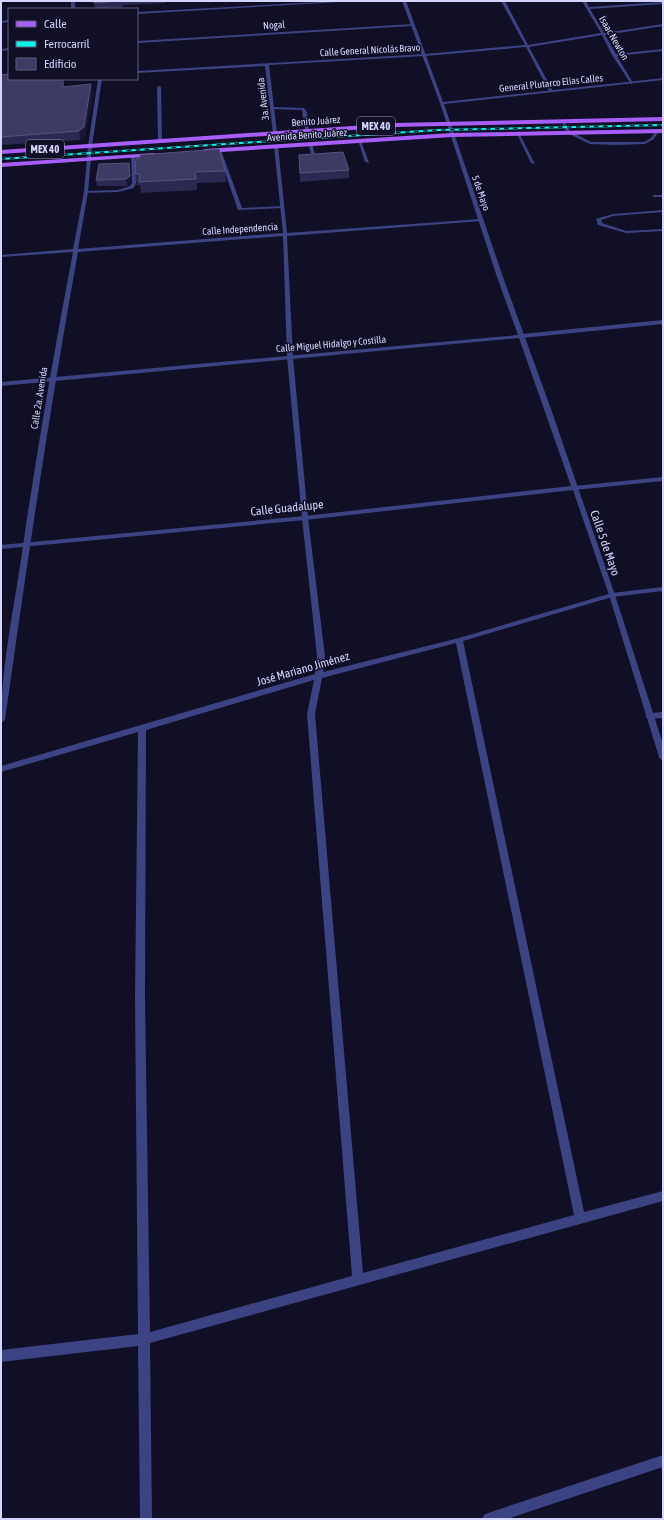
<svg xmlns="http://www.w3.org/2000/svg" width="664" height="1520" viewBox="0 0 664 1520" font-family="'Asap Condensed',sans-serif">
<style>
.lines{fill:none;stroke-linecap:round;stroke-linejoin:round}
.service{fill:#3b4382;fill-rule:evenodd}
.minor{fill:#3b4382;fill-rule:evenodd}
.tertiary{fill:#3b4382;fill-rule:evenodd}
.primary{fill:#a85efb;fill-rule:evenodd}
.rail-casing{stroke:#06f8eb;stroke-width:2}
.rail{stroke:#100f25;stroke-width:1.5;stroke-dasharray:4.5;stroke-linecap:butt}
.wall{fill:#2b2952}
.shaded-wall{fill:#181738}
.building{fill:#3d3b64;stroke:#55547c}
.labels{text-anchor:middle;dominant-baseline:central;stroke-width:3;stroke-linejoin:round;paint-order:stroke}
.far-street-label{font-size:10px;fill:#d4d5fe;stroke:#100f25}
.shield{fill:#100f25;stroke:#999abd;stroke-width:1}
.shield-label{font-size:11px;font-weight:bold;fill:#d4d5fe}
.street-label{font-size:12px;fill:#d4d5fe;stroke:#100f25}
</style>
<rect width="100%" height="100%" fill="#100f25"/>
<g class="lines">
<!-- service -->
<g class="service">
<polygon points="159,86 161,87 162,141 160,142 158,141 157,87"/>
<polygon points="273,107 304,108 307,112 309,131 307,132 305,131 302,110 272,109"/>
<polygon points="561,120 563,120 570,131 591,142 644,142 651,138 656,130 659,131 654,139 645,144 616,145 590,144 567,133"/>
<polygon points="516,132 519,133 535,164 531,163"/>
<polygon points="358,140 361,141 369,163 365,162"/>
<polygon points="308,143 312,144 316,158 312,157"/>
<polygon points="217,149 221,150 242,208 282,206 284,206 284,208 238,210"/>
<polygon points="133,155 135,156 136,183 134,188 118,192 84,193 84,191 86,191 118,190 130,186 132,183 131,156"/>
<polygon points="655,195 663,195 663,197 653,197 653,195"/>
<polygon points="663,210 663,212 613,216 601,220 602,223 626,231 663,229 663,231 626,233 598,225 596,219 613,214"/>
</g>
<!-- minor -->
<g class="minor">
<rect x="71" y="1" width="4" height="8"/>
<polygon points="337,1 357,1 137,14 137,12"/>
<polygon points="501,1 505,1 528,45 601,33 582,1 586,1 589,7 663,2 663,4 590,9 604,33 663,24 663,26 605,35 616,54 663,49 663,51 617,56 633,83 631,84 612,55 602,35 529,47 553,91 551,92 549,91 526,47 425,56 269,65 277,133 275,134 273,133 265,66 137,73 137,71 425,54 525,45"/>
<polygon points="9,20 9,22 1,23 1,21"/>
<polygon points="413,24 412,26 137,43 137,41"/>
<polygon points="9,48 9,50 1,51 1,49"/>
<path d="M98 79H102L92 146 88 192 78 249 283 233 274 146 276 145 278 146 287 233 481 219 483 220 481 221 287 236 293 357 308 518 325 656 323 672 459 638 612 593 663 587V591L612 597 463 641 584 1212 663 1191V1201L150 1343 152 1519H140L138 1346 1 1362V1350L138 1334 135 998 138 732 1 772V766L315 674 317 656 302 518 287 357 283 236 78 252C50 407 27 563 5 720L1 723C1 670 12 618 20 566 35 461 53 357 73 252L1 257V255L73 249 84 192 88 146ZM456 643 574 1215 363 1273 315 714 322 678ZM314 680 307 714 352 1276 150 1332 145 998 146 730Z"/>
<polygon points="663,320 663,324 522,338 519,336 522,334"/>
<polygon points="663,477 663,481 574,490 571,488 574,486"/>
<polygon points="663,712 663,718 649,719 645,716 649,713"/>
<polygon points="663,1455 663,1467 507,1519 482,1519 484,1515 488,1513"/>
</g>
<!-- tertiary -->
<polygon class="tertiary" points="402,1 406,1 443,102 663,78 663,80 444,104 503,277 551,409 615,595 663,744 663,760 660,759 659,757 609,595 573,490 305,520 1,549 1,545 305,516 571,486 519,338 1,386 1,382 518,335 497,277 440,103"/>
<!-- primary -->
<g class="primary">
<polygon points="663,117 663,121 396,127 1,154 1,150 396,123"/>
<polygon points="663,129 663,133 452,137 205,153 202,151 205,149 452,133"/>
<polygon points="154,153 157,155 156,156 1,167 1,163"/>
</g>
<!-- rail casing -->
<g class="rail-casing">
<polyline id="rail" points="1,159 438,130 663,125"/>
</g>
<!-- rail -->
<use href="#rail" class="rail"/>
</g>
<!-- wall -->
<g class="wall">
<polygon points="94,1 165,1 166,3 123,5 123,7 95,9"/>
<polygon points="1,75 9,79 64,79 64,86 93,92 85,136 80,140 1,145"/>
<polygon points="299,155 349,170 349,178 300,182"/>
<polygon points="130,169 130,183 127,186 97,186 96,180"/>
<polygon points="225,171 226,182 197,183 197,190 141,193 140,185 137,185 135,174"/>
</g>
<!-- shaded-wall -->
<g class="shaded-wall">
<polygon points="63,79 64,79 64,95 63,87"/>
<polygon points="91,84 93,92 85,136 80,140 79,131"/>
<polygon points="129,163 130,183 127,186 126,179"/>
</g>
<!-- building -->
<g class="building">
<polygon points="94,1 120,1 94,3"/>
<polygon points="9,74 9,79 63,79 63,87 91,84 84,127 79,131 1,137 1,75"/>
<polygon points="219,149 225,171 195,172 196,179 139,182 140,174 135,174 136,158 140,158 140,155"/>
<polygon points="343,152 349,170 300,173 299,155"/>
<polygon points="129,163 130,176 126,179 96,180 99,164"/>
</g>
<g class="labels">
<!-- far-street labels -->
<g class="far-street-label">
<text transform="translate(274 25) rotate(-4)">Nogal</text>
<text transform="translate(614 38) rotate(60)">Isaac Newton</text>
<text transform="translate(370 50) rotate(-3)">Calle General Nicolás Bravo</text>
<text transform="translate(551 83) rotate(-6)">General Plutarco Elías Calles</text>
<text transform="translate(263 99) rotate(-97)">3a. Avenida</text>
<text transform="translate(316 121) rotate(-4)">Benito Juárez</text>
<text transform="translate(307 135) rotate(-4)">Avenida Benito Juárez</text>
<text transform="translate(481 193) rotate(71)">5 de Mayo</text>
<text transform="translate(240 229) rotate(-4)">Calle Independencia</text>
<text transform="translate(331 344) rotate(-5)">Calle Miguel Hidalgo y Costilla</text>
<text transform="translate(39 398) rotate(-81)">Calle 2a. Avenida</text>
</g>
<!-- shield labels -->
<g class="shield">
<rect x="357" y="117" width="38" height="18" rx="3"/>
<rect x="26" y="140" width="38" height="18" rx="3"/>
</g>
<g class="shield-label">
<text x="376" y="126">MEX 40</text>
<text x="45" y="149">MEX 40</text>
</g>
<!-- street labels -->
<g class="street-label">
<text transform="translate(287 508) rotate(-6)">Calle Guadalupe</text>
<text transform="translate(605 543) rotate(71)">Calle 5 de Mayo</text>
<text transform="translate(303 669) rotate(-16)">José Mariano Jiménez</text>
</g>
</g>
<!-- border -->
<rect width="664" height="1520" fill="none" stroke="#d4d5fe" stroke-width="4"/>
<!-- legend -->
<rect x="8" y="8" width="130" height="72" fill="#100f25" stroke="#5e5e7c"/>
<rect x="16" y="21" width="20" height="6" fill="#a85efb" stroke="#5e5e7c"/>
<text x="44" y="28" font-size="12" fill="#d4d5fe">Calle</text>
<rect x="16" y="41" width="20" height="6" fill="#06f8eb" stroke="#5e5e7c"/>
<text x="44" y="48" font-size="12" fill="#d4d5fe">Ferrocarril</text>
<rect x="16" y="58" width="20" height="12" fill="#3d3b64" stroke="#5e5e7c"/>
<text x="44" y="68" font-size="12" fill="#d4d5fe">Edificio</text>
</svg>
